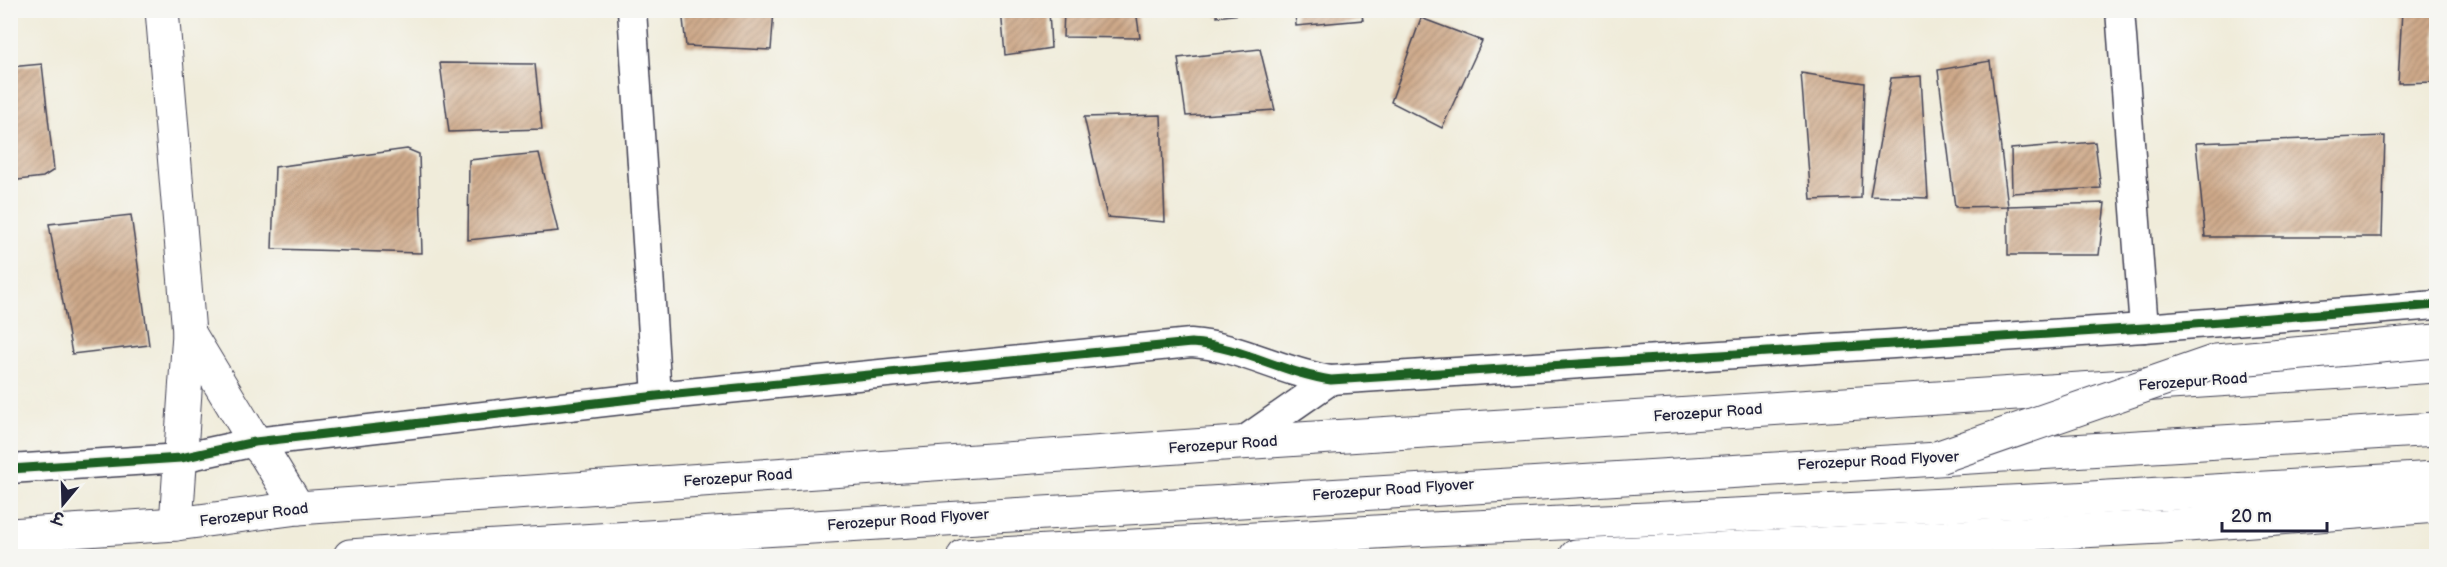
<svg xmlns="http://www.w3.org/2000/svg" width="2447" height="567" viewBox="0 0 2447 567" font-family="'Balsamiq Sans','Playpen Sans Deva',sans-serif">
<style>
.building{fill:url(#building-hatch)}
.lines{fill:none;stroke-linecap:round;stroke-linejoin:round}
.street-casing{stroke:#414053;stroke-width:31}
.secondary-casing{stroke:#414053;stroke-width:35}
.primary-casing{stroke:#414053;stroke-width:35}
.street{stroke:#fff;stroke-width:28}
.secondary{stroke:#fff;stroke-width:33}
.primary{stroke:#fff;stroke-width:33}
.secondary-bridge-casing{stroke:#414053;stroke-width:35;stroke-linecap:butt}
.secondary-bridge{stroke:#fff;stroke-width:33}
.cycleway-casing{stroke:#f6f6f2;stroke-width:13}
.cycleway{stroke:#1b5e20;stroke-width:9}
.labels{text-anchor:middle;dominant-baseline:central;stroke-width:4.5;stroke-linejoin:round;paint-order:stroke}
.street-label{font-size:15px;fill:#22223b;stroke:#f6f6f2}
</style>
<defs>
<pattern id="building-hatch" width="6" height="6" patternUnits="userSpaceOnUse" patternTransform="scale(1.5)"><rect width="6" height="6" fill="#cea989"/><path d="M-1 1l2-2M0 6l6-6M5 7l2-2" fill="none" stroke="#a78971"/></pattern>
</defs>
<rect width="100%" height="100%" fill="#f6f6f2"/>
<filter id="ink" filterUnits="userSpaceOnUse"><feTurbulence type="fractalNoise" baseFrequency=".0167" numOctaves="2"/><feDisplacementMap in="SourceGraphic" scale="12" xChannelSelector="R" yChannelSelector="G"/><feConvolveMatrix kernelMatrix="1 2 1 2 8 2 1 2 1" color-interpolation-filters="sRGB"/></filter>
<filter id="wash" filterUnits="userSpaceOnUse"><feTurbulence type="fractalNoise" baseFrequency=".008" numOctaves="4" result="noise"/><feDisplacementMap in="SourceGraphic" scale="24" xChannelSelector="R" yChannelSelector="G"/><feGaussianBlur stdDeviation="1.35" result="paint"/><feColorMatrix in="noise" values="0 0 0 0 0 0 0 0 0 0 0 0 0 0 0 0 0 1.4 0 .05"/><feComposite in="paint" operator="in"/></filter>
<g filter="url(#wash)">
<rect width="100%" height="100%" fill="#f0ecda"/>
<g id="blocks">
<!-- building -->
<g class="building">
<polygon points="682,10 774,10 771,50 686,46"/>
<polygon points="1001,10 1049,10 1051,48 1005,55"/>
<polygon points="1064,10 1136,10 1140,38 1063,37"/>
<polygon points="1217,10 1256,10 1256,12 1217,17"/>
<polygon points="1295,10 1361,10 1363,20 1296,26"/>
<polygon points="2402,10 2436,10 2436,82 2398,83"/>
<polygon points="1421,18 1482,41 1442,128 1391,102"/>
<polygon points="1260,49 1275,110 1186,116 1178,58"/>
<polygon points="1990,61 2008,206 1955,207 1938,70"/>
<polygon points="440,63 535,64 542,129 449,132"/>
<polygon points="42,64 54,170 43,177 10,181 10,67"/>
<polygon points="1801,73 1864,83 1861,198 1811,200"/>
<polygon points="1921,76 1928,198 1870,196 1891,78"/>
<polygon points="1161,115 1165,222 1107,217 1084,117"/>
<polygon points="2385,136 2382,237 2205,237 2196,143"/>
<polygon points="2095,142 2101,188 2012,193 2011,149"/>
<polygon points="407,149 419,154 422,253 272,249 275,167"/>
<polygon points="539,153 558,231 468,240 469,160"/>
<polygon points="2105,203 2099,255 2008,255 2008,206"/>
<polygon points="131,215 149,345 72,354 49,224"/>
</g>
</g>
</g>
<g filter="url(#ink)">
<use href="#blocks" fill-opacity="0" stroke="#414053" stroke-width="1.5"/>
<g class="lines">
<!-- street casing -->
<g class="street-casing">
<g id="street">
<polyline points="632,10 657,396"/>
<polyline points="2120,10 2144,328"/>
<polyline points="1239,444 1331,380"/>
<path d="M10 469 181 458 255 442 657 396 1191 343C1240 346 1283 373 1331 380L2144 328 2436 305"/>
</g>
</g>
<!-- secondary casing -->
<g class="secondary-casing">
<g id="secondary">
<polyline points="162,10 189,333 176,524"/>
<polyline points="189,333 255,442 265,454 298,508"/>
<polyline points="10,535 176,524 298,508 1207,445 2436,366"/>
<polyline points="1576,556 2162,527 2436,506"/>
</g>
</g>
<!-- primary casing -->
<g class="primary-casing">
<g id="primary">
<polyline points="350,556 431,550 2436,429"/>
<polyline points="964,556 1410,530 2074,499 2436,478"/>
</g>
</g>
<!-- street -->
<use href="#street" class="street"/>
<!-- secondary -->
<use href="#secondary" class="secondary"/>
<!-- primary -->
<use href="#primary" class="primary"/>
<!-- secondary-bridge casing -->
<g class="secondary-bridge-casing">
<polyline id="secondary-bridge" points="1939,457 2216,361 2436,341"/>
</g>
<!-- secondary-bridge -->
<use href="#secondary-bridge" class="secondary-bridge"/>
<!-- cycleway casing -->
<g class="cycleway-casing">
<path id="cycleway" d="M10 469 181 458 255 442 657 396 1191 343C1240 346 1283 373 1331 380L2144 328 2436 305"/>
</g>
<!-- cycleway -->
<use href="#cycleway" class="cycleway"/>
</g>
</g>
<g class="labels">
<!-- street labels -->
<g class="street-label">
<text transform="translate(2193 382) rotate(-4)">Ferozepur Road</text>
<text transform="translate(1708 413) rotate(-4)">Ferozepur Road</text>
<text transform="translate(1223 445) rotate(-4)">Ferozepur Road</text>
<text transform="translate(1878 461) rotate(-3)">Ferozepur Road Flyover</text>
<text transform="translate(738 478) rotate(-4)">Ferozepur Road</text>
<text transform="translate(1393 490) rotate(-4)">Ferozepur Road Flyover</text>
<text transform="translate(254 515) rotate(-7)">Ferozepur Road</text>
<text transform="translate(908 520) rotate(-4)">Ferozepur Road Flyover</text>
</g>
</g>
<!-- margin -->
<rect width="2447" height="567" fill="none" stroke="#f6f6f2" stroke-width="36"/>
<!-- north arrow -->
<g transform="translate(63 504) rotate(199)" stroke="#f6f6f2" stroke-width="4.5" paint-order="stroke">
<path d="M0-4.5L10 22L0 15L-10 22Z" fill="#22223b"/>
<text y="-9" font-size="16" font-weight="bold" text-anchor="middle" fill="#22223b">उ</text>
</g>
<!-- scale -->
<path d="M2222 522v9h105v-9" fill="none" stroke="#22223b" stroke-width="3"/>
<text x="2231" y="522" font-size="18" fill="#22223b" stroke="#f6f6f2" stroke-width="4.5" paint-order="stroke">20 m</text>
</svg>
